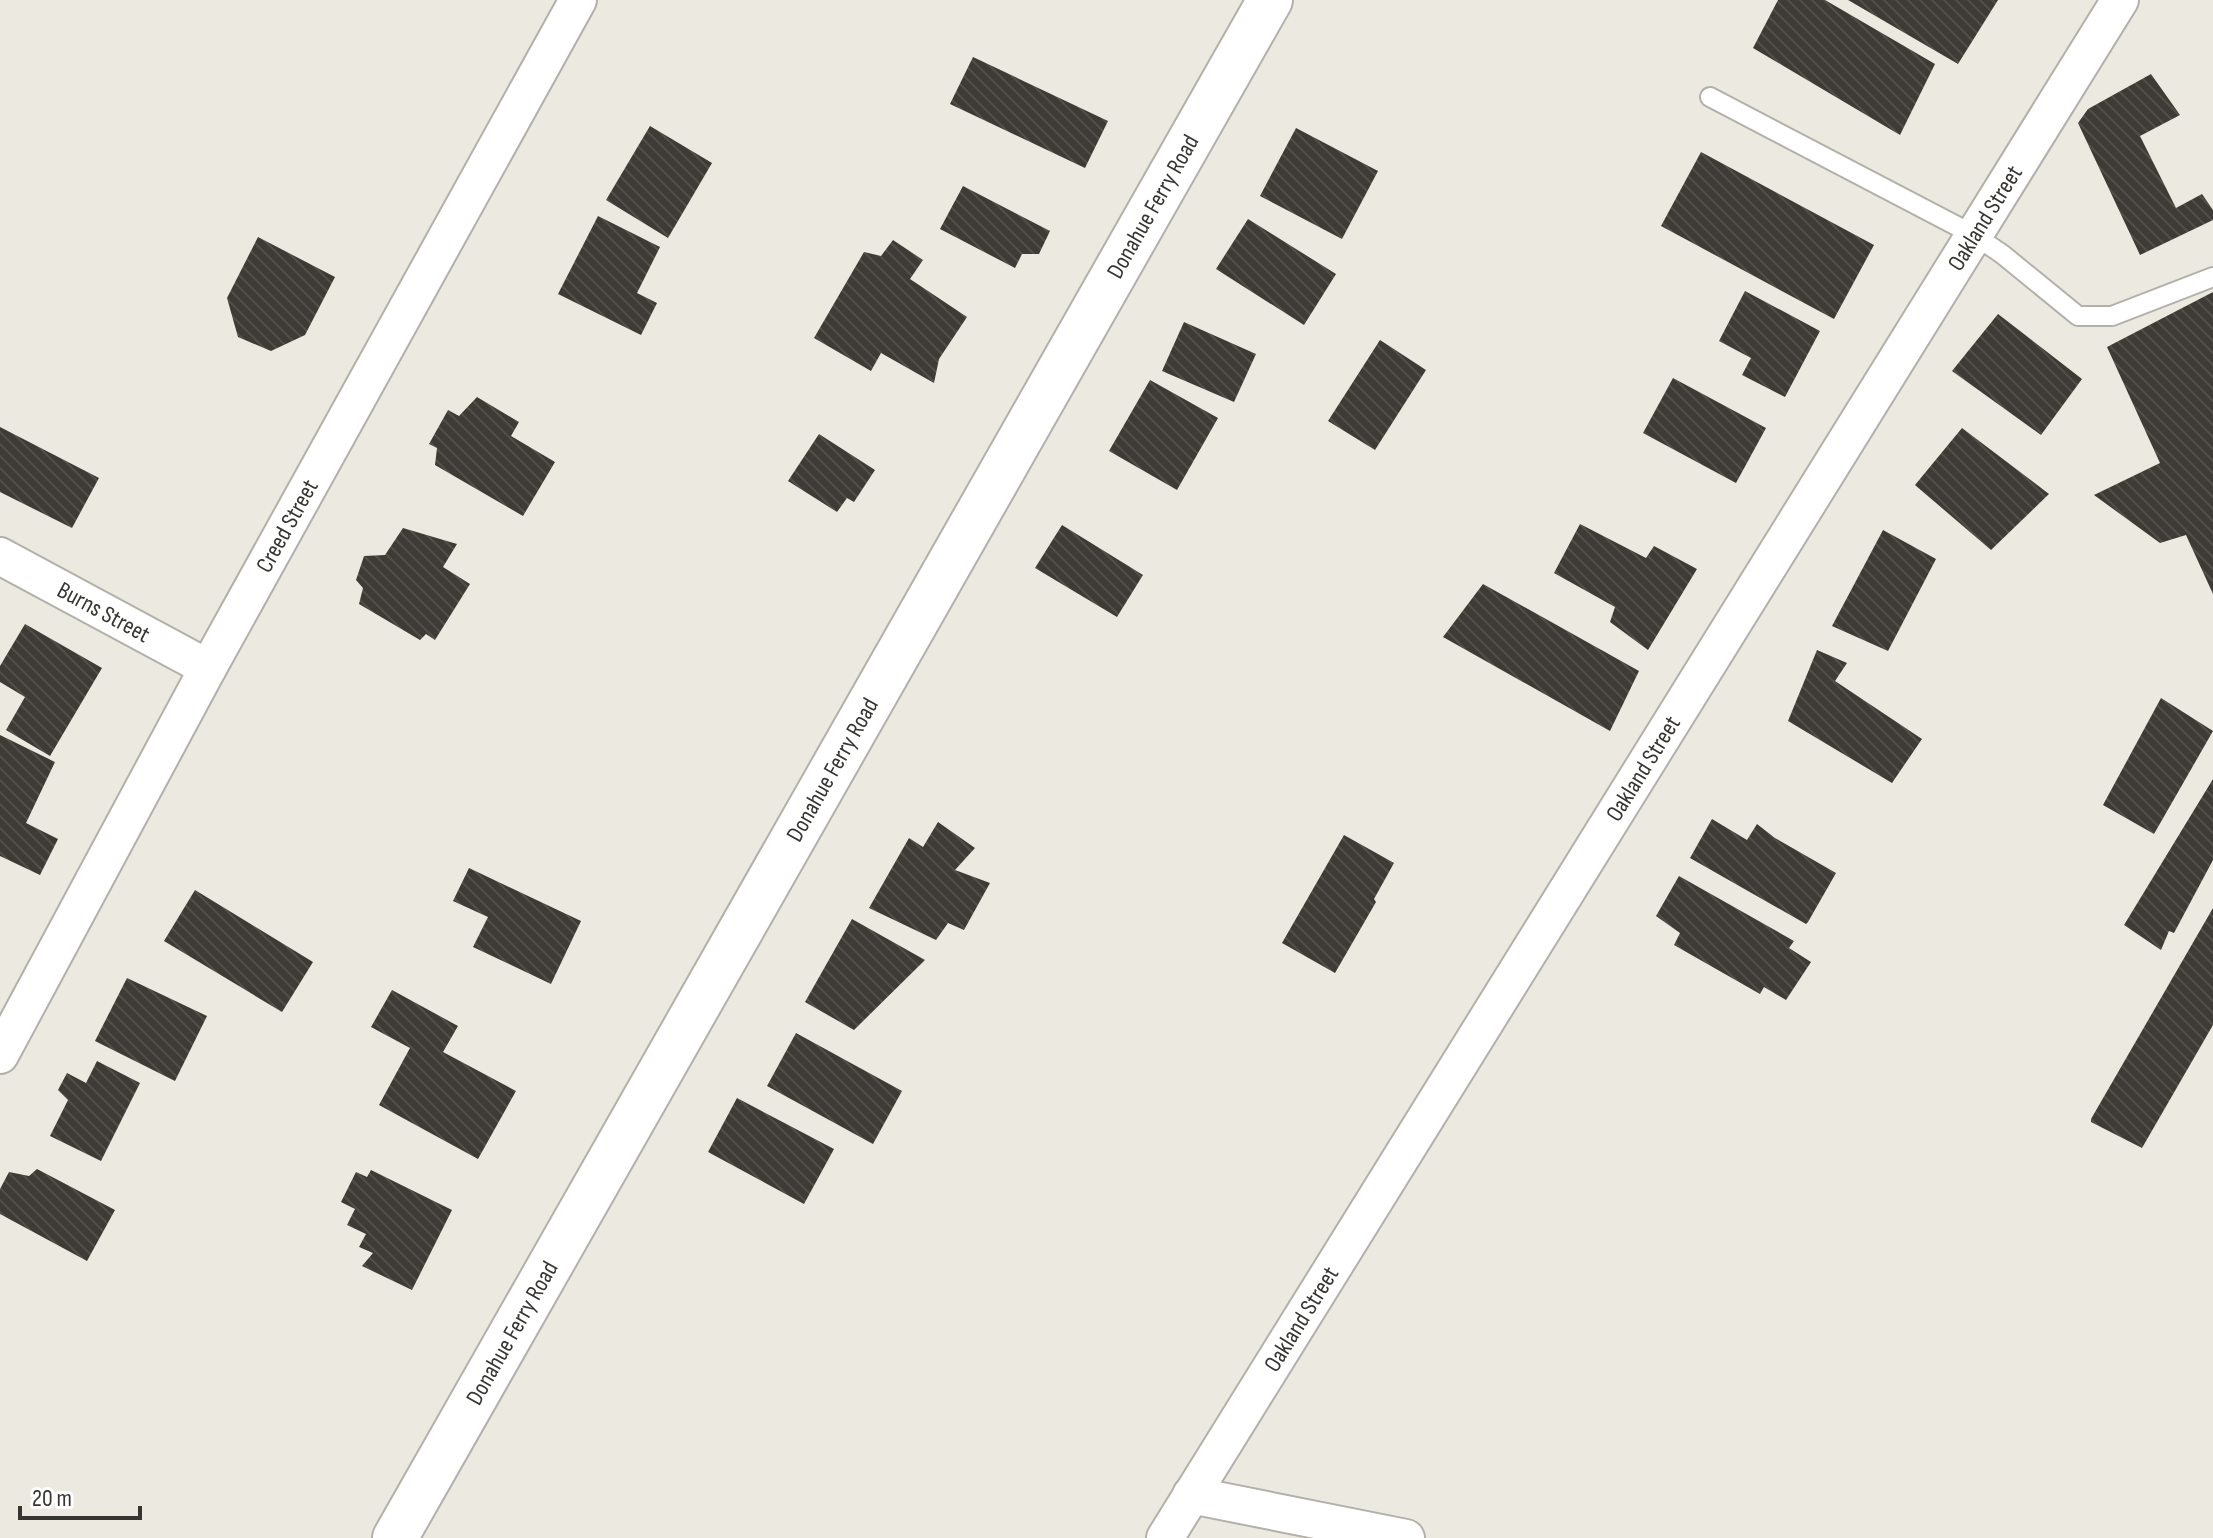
<svg xmlns="http://www.w3.org/2000/svg" width="2213" height="1538" viewBox="0 0 2213 1538" font-family="'Sofia Sans Condensed',sans-serif">
<style>
.building{fill:url(#building-back-hatch)}
.lines{fill:none;stroke-linecap:round;stroke-linejoin:round}
.service-casing{stroke:#b3b0a9;stroke-width:22}
.minor-casing{stroke:#b3b0a9;stroke-width:40}
.secondary-casing{stroke:#b3b0a9;stroke-width:48}
.service{stroke:#fff;stroke-width:18}
.minor{stroke:#fff;stroke-width:36}
.secondary{stroke:#fff;stroke-width:44}
.labels{text-anchor:middle;dominant-baseline:central;stroke-width:8;stroke-linejoin:round;paint-order:stroke}
.street-label{font-size:24px;fill:#373532;stroke:#fff}
</style>
<defs>
<pattern id="building-back-hatch" width="6" height="6" patternUnits="userSpaceOnUse" patternTransform="scale(2)"><rect width="6" height="6" fill="#3e3b36"/><path d="M-1 5l2 2M0 0l6 6M5-1l2 2" fill="none" stroke="#524f4b"/></pattern>
</defs>
<rect width="100%" height="100%" fill="#ece9e1"/>
<!-- building -->
<g class="building">
<polygon points="1778,0 1825,0 1935,64 1900,135 1753,48"/>
<polygon points="1848,0 1998,0 1958,64"/>
<polygon points="973,57 1108,121 1085,168 950,104"/>
<polygon points="2151,74 2180,115 2140,136 2176,208 2202,194 2213,210 2213,220 2140,255 2078,123 2088,109"/>
<polygon points="650,126 712,163 668,238 606,200"/>
<polygon points="1296,128 1378,171 1342,239 1260,196"/>
<polygon points="1701,152 1874,245 1834,319 1661,226"/>
<polygon points="963,186 1050,231 1039,254 1022,254 1015,268 940,229"/>
<polygon points="598,216 660,247 637,293 657,303 641,335 558,294"/>
<polygon points="1248,219 1336,274 1304,325 1216,269"/>
<polygon points="258,237 335,277 305,335 271,351 238,337 227,298"/>
<polygon points="893,240 923,260 910,279 967,317 939,359 934,383 881,353 871,371 814,338 864,252 881,256"/>
<polygon points="1745,291 1820,331 1785,397 1742,375 1751,358 1719,341"/>
<polygon points="2213,292 2213,594 2186,535 2160,543 2094,495 2160,463 2107,347"/>
<polygon points="1998,314 2082,379 2041,435 1952,371"/>
<polygon points="1184,322 1256,354 1234,402 1162,371"/>
<polygon points="1380,340 1426,370 1375,450 1328,421"/>
<polygon points="1673,378 1766,428 1736,483 1643,433"/>
<polygon points="1150,380 1218,418 1177,490 1109,451"/>
<polygon points="477,397 519,422 511,436 555,462 523,516 435,465 437,448 429,444 448,410 459,416"/>
<polygon points="0,427 99,478 72,528 0,492"/>
<polygon points="1962,428 2049,494 1991,550 1915,485"/>
<polygon points="819,434 875,470 854,502 847,498 837,512 788,481"/>
<polygon points="1580,524 1646,558 1654,546 1697,569 1648,650 1610,622 1615,607 1554,573"/>
<polygon points="1062,525 1143,575 1117,617 1035,568"/>
<polygon points="403,528 457,544 443,567 470,584 435,640 426,634 420,640 359,604 363,588 356,580 364,556 385,555"/>
<polygon points="1883,530 1936,559 1888,651 1832,626"/>
<polygon points="1483,584 1639,671 1610,731 1443,637"/>
<polygon points="25,624 102,668 50,756 6,730 25,697 0,682 0,666"/>
<polygon points="1817,650 1847,663 1835,681 1922,739 1892,783 1788,721"/>
<polygon points="2161,698 2213,731 2154,834 2103,805"/>
<polygon points="0,735 55,762 26,823 58,839 40,875 0,856"/>
<polygon points="2213,779 2213,860 2174,933 2169,931 2161,950 2124,925"/>
<polygon points="1712,819 1747,840 1757,824 1775,838 1836,873 1808,922 1806,924 1690,858"/>
<polygon points="938,822 975,848 955,870 990,883 964,930 948,923 936,940 869,908 909,838 923,847"/>
<polygon points="1344,835 1394,863 1374,899 1376,902 1335,973 1282,943"/>
<polygon points="469,868 581,921 551,984 473,947 488,917 453,901"/>
<polygon points="1679,876 1794,941 1789,948 1811,962 1786,1000 1764,987 1760,994 1674,945 1680,933 1656,916"/>
<polygon points="195,890 313,962 282,1012 164,941"/>
<polygon points="2213,908 2213,1025 2142,1148 2091,1122 2091,1119"/>
<polygon points="852,919 925,960 854,1030 805,1002"/>
<polygon points="127,978 207,1016 175,1081 95,1041"/>
<polygon points="392,990 458,1026 443,1052 516,1091 478,1159 379,1105 410,1048 371,1027"/>
<polygon points="796,1033 902,1091 873,1144 767,1086"/>
<polygon points="97,1061 140,1083 101,1161 50,1136 68,1100 58,1090 67,1073 86,1083"/>
<polygon points="737,1098 834,1149 804,1204 708,1152"/>
<polygon points="37,1169 115,1210 87,1261 0,1214 0,1189 9,1172 29,1176"/>
<polygon points="371,1170 452,1210 412,1290 362,1266 373,1253 359,1247 366,1234 347,1225 355,1209 341,1202 356,1172 367,1177"/>
</g>
<g class="lines">
<!-- service casing -->
<g class="service-casing">
<polyline id="service" points="1710,97 1974,235 2002,254 2078,316 2112,316 2213,277"/>
</g>
<!-- minor casing -->
<g class="minor-casing">
<g id="minor">
<path id="s1" d="M0 556 208 668"/>
<path id="s2" d="M0 1055 208 668 578 0"/>
<polyline points="1191,1495 1406,1538"/>
<path id="s3" d="M1165 1538 2120 0"/>
</g>
</g>
<!-- secondary casing -->
<g class="secondary-casing">
<g id="secondary">
<path id="s4" d="M395 1538 1270 0"/>
</g>
</g>
<!-- service -->
<use href="#service" class="service"/>
<!-- minor -->
<use href="#minor" class="minor"/>
<!-- secondary -->
<use href="#secondary" class="secondary"/>
</g>
<g class="labels">
<!-- street labels -->
<g class="street-label">
<text stroke="none"><textPath href="#s4" startOffset="1532">Donahue Ferry Road</textPath></text>
<text stroke="none"><textPath href="#s3" startOffset="1554">Oakland Street</textPath></text>
<text stroke="none"><textPath href="#s2" startOffset="602">Creed Street</textPath></text>
<text stroke="none"><textPath href="#s1" startOffset="118">Burns Street</textPath></text>
<text stroke="none"><textPath href="#s4" startOffset="884">Donahue Ferry Road</textPath></text>
<text stroke="none"><textPath href="#s3" startOffset="906">Oakland Street</textPath></text>
<text stroke="none"><textPath href="#s3" startOffset="258">Oakland Street</textPath></text>
<text stroke="none"><textPath href="#s4" startOffset="236">Donahue Ferry Road</textPath></text>
</g>
</g>
<!-- scale -->
<path d="M20 1506v12h120v-12" fill="none" stroke="#373532" stroke-width="4"/>
<text x="32" y="1506" font-size="24" fill="#373532" stroke="#ffffff" stroke-width="6" paint-order="stroke">20 m</text>
</svg>
